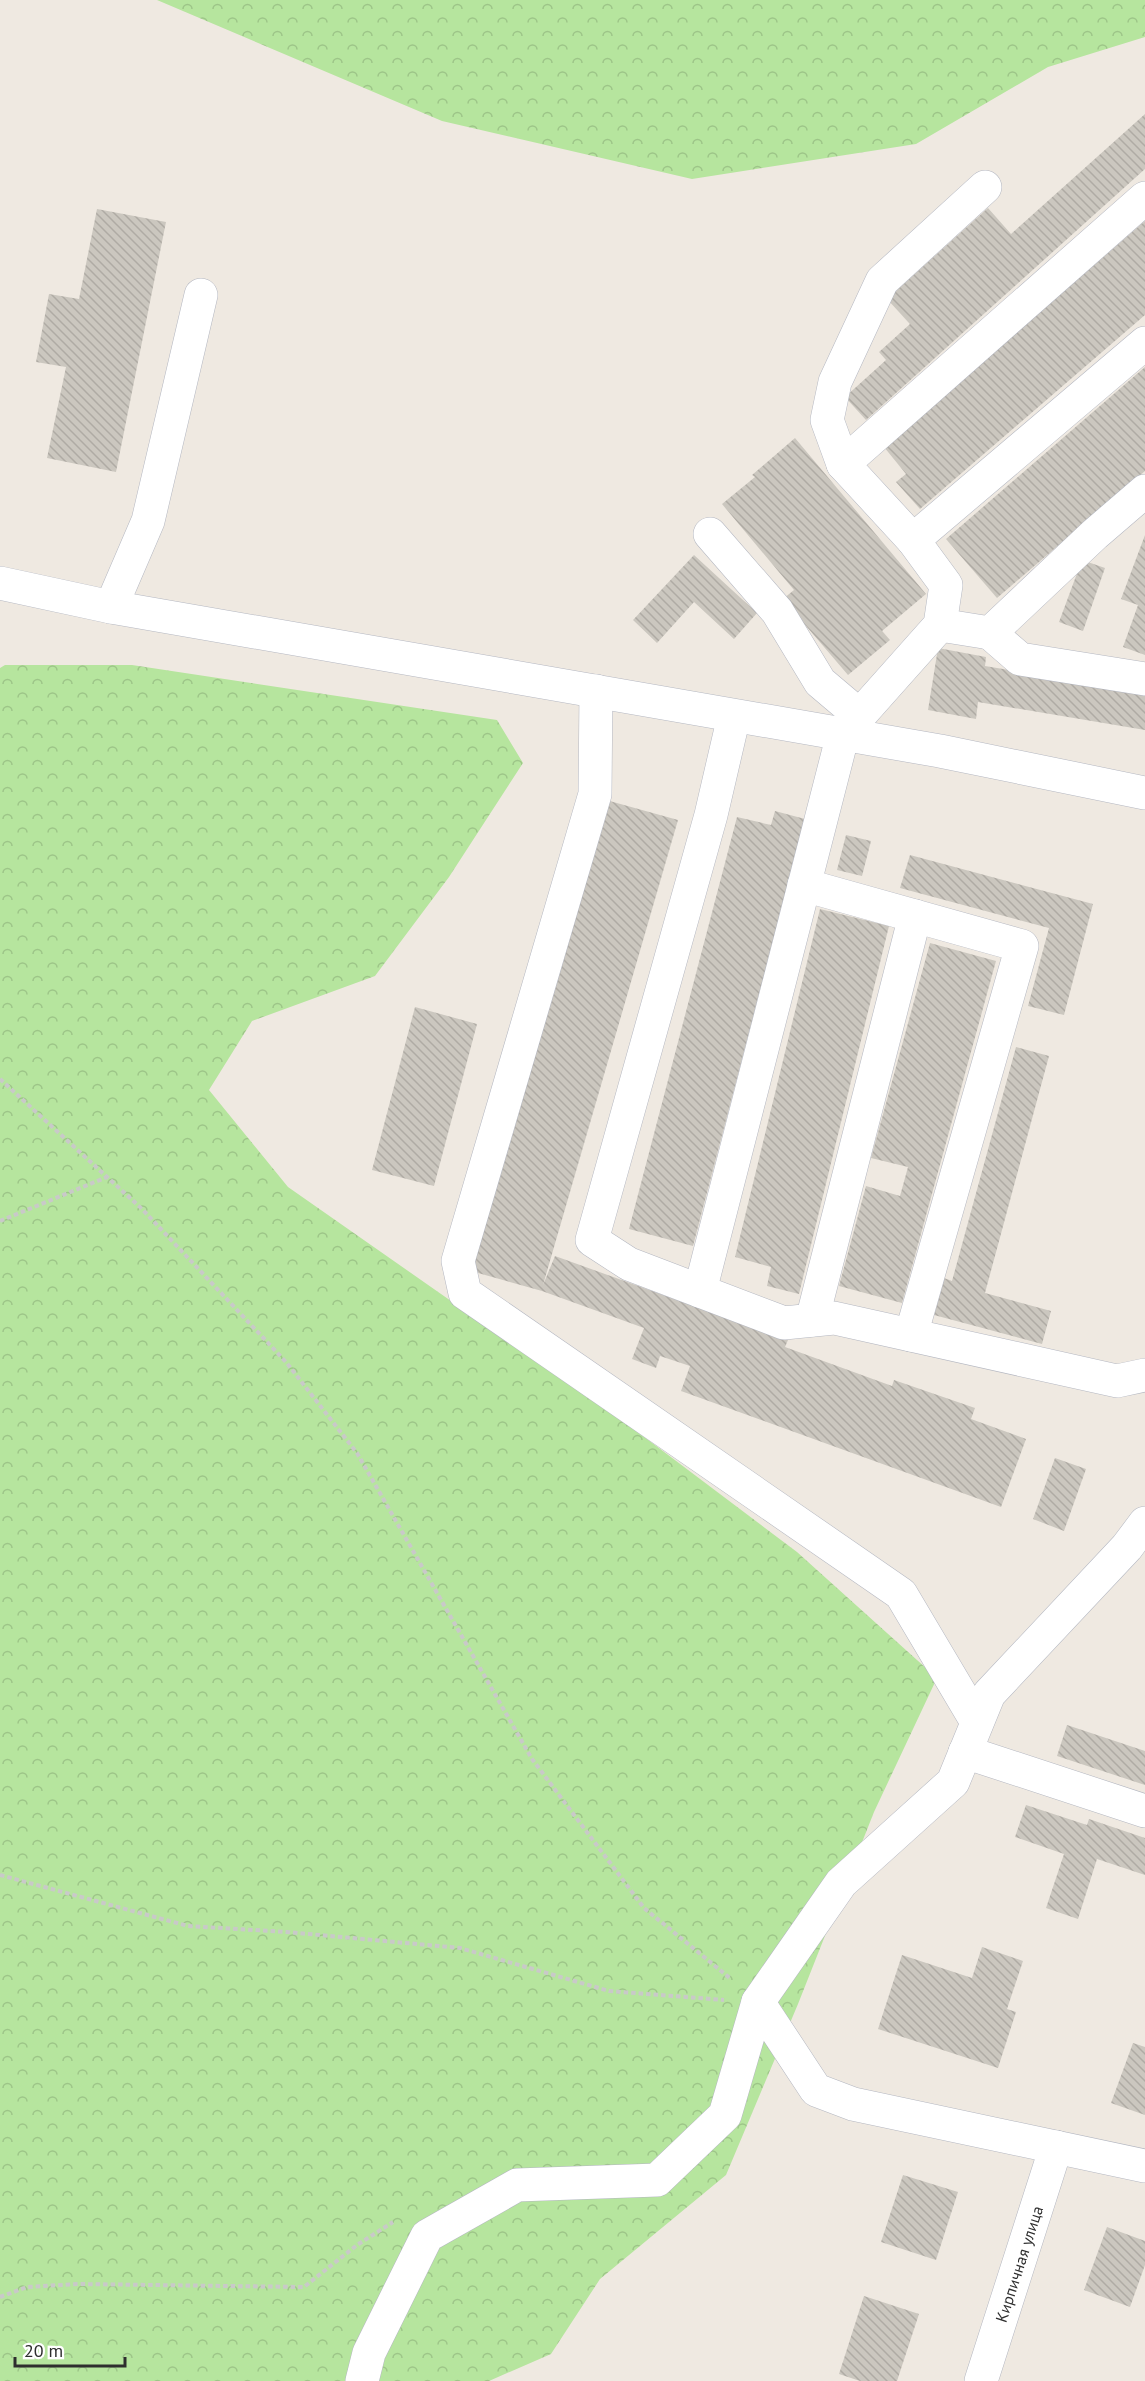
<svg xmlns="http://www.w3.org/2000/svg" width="1145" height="2381" viewBox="0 0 1145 2381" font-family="'PT Sans',sans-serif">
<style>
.forest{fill:url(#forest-crowns)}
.building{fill:url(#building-back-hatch)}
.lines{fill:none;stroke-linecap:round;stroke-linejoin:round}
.minor-casing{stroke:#b4b7c1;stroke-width:34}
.path{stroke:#c9c9c9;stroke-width:4;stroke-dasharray:4.5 3;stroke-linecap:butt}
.minor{stroke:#fff;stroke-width:33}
.labels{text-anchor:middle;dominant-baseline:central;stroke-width:4.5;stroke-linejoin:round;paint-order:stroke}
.street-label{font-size:16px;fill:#2e2e2e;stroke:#fff}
</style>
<defs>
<pattern id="forest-crowns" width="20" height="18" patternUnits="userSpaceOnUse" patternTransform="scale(1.5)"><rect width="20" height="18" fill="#b6e59e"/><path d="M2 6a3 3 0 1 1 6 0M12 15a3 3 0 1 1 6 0" fill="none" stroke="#9dc588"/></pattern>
<pattern id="building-back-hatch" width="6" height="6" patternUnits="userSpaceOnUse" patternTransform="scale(1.5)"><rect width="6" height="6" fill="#cbc7bf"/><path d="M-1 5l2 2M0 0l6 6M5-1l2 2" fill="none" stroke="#afaba4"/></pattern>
</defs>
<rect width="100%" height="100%" fill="#efe9e1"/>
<!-- forest -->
<g class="forest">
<polygon points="157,0 1145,0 1145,37 1048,67 916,144 692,179 442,121"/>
<polygon points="5,665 132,665 497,720 523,763 449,877 375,976 252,1021 209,1090 288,1187 627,1424 797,1552 937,1678 874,1812 798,2004 726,2175 600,2279 551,2354 489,2381 0,2381 0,668"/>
</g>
<!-- building -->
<g class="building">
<polygon points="1145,114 1145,169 866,420 845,397 886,360 879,352 910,324 887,299 988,208 1011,234"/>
<polygon points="97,209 166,222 116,472 47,458 66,367 36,362 49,294 79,299"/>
<polygon points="1145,221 1145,315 920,509 896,482 906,474 884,447"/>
<polygon points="1145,367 1145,471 997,598 946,539"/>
<polygon points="795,438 926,594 882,631 890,640 848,675 783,599 794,590 722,504 755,477 752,475"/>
<polygon points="1145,535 1145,655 1123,647 1138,605 1121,599"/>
<polygon points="694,555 757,613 734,639 694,602 657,643 633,620"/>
<polygon points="1082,560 1105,568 1083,631 1059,622"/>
<polygon points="938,648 986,657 985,666 1145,693 1145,730 978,702 976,719 928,710"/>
<polygon points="606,800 678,820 543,1285 555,1256 788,1340 785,1347 892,1386 894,1380 975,1408 971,1419 1026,1439 1001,1507 681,1391 690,1366 660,1356 656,1368 632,1359 644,1328 542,1291 471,1271"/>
<polygon points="775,811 805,819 693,1246 629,1229 737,817 771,825"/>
<polygon points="846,835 871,841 862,876 837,870"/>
<polygon points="910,855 1093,904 1064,1015 1028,1006 1049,928 900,888"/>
<polygon points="820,909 889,926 799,1294 767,1286 771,1267 735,1257"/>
<polygon points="930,943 996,961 902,1303 839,1286 866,1186 900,1196 908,1167 871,1158"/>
<polygon points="415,1007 477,1024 434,1186 372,1170"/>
<polygon points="1016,1047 1049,1056 985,1293 1051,1311 1042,1344 934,1315 944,1278 952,1281"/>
<polygon points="1055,1458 1086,1469 1064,1531 1033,1519"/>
<polygon points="1067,1725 1145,1751 1145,1785 1057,1756"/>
<polygon points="1026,1805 1087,1825 1089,1819 1145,1838 1145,1875 1097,1859 1078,1919 1046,1908 1064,1854 1015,1837"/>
<polygon points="982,1947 1023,1961 1007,2009 1016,2012 998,2068 878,2029 902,1955 972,1978"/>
<polygon points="1133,2043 1145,2047 1145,2115 1111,2103"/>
<polygon points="903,2175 958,2192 936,2260 881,2242"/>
<polygon points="1107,2227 1145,2241 1145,2265 1130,2307 1084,2290"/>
<polygon points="864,2296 919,2314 897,2381 860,2381 839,2374"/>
</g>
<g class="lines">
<!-- minor casing -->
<g class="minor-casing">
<g id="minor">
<polyline points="843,464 827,420 835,382 882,281 985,187"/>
<polyline points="710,534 777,611 820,682 859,715"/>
<polyline points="913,540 843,464 1145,198"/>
<polyline points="0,583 111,607 940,751 1145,793"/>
<polyline points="111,607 148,521 201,295"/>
<polyline points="940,625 990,633 1095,534 1145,491"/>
<polyline points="990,633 1020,659 1145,679"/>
<polyline points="596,691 595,794 458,1261 465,1293 901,1594 977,1722"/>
<polyline points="734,716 711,815 592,1240 629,1264 784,1323 834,1318 1117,1381 1145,1375"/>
<polyline points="804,885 1022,946 911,1335"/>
<polyline points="700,1291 843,734 940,625 946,585 913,540 1145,343"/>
<polyline points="812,1320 915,916"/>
<polyline points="965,1752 1145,1811"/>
<polyline points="758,2002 816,2090 853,2104 1145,2166"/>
<polyline points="362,2381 369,2353 427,2236 517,2185 657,2180 725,2115 758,2002 841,1883 953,1782 989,1694 1127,1547 1145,1523"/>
<polyline points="981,2381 1056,2147"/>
</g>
</g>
<!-- path -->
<g class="path">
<polyline points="0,1079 142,1209 286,1362 357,1453 532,1759 644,1908 731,1979"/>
<polyline points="0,1221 107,1177"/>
<polyline points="0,1875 188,1926 287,1932 460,1948 609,1991 724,2000"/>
<polyline points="0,2297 27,2287 78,2284 304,2287 357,2245 393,2222"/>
</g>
<!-- minor -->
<use href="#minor" class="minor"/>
</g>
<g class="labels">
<!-- street labels -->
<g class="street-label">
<text transform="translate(1019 2264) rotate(-72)">Кирпичная улица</text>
</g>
</g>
<!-- scale -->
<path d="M15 2357v9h110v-9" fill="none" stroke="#2e2e2e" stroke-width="3"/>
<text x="24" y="2357" font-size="18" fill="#2e2e2e" stroke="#ffffff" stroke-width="4.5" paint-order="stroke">20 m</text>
</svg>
